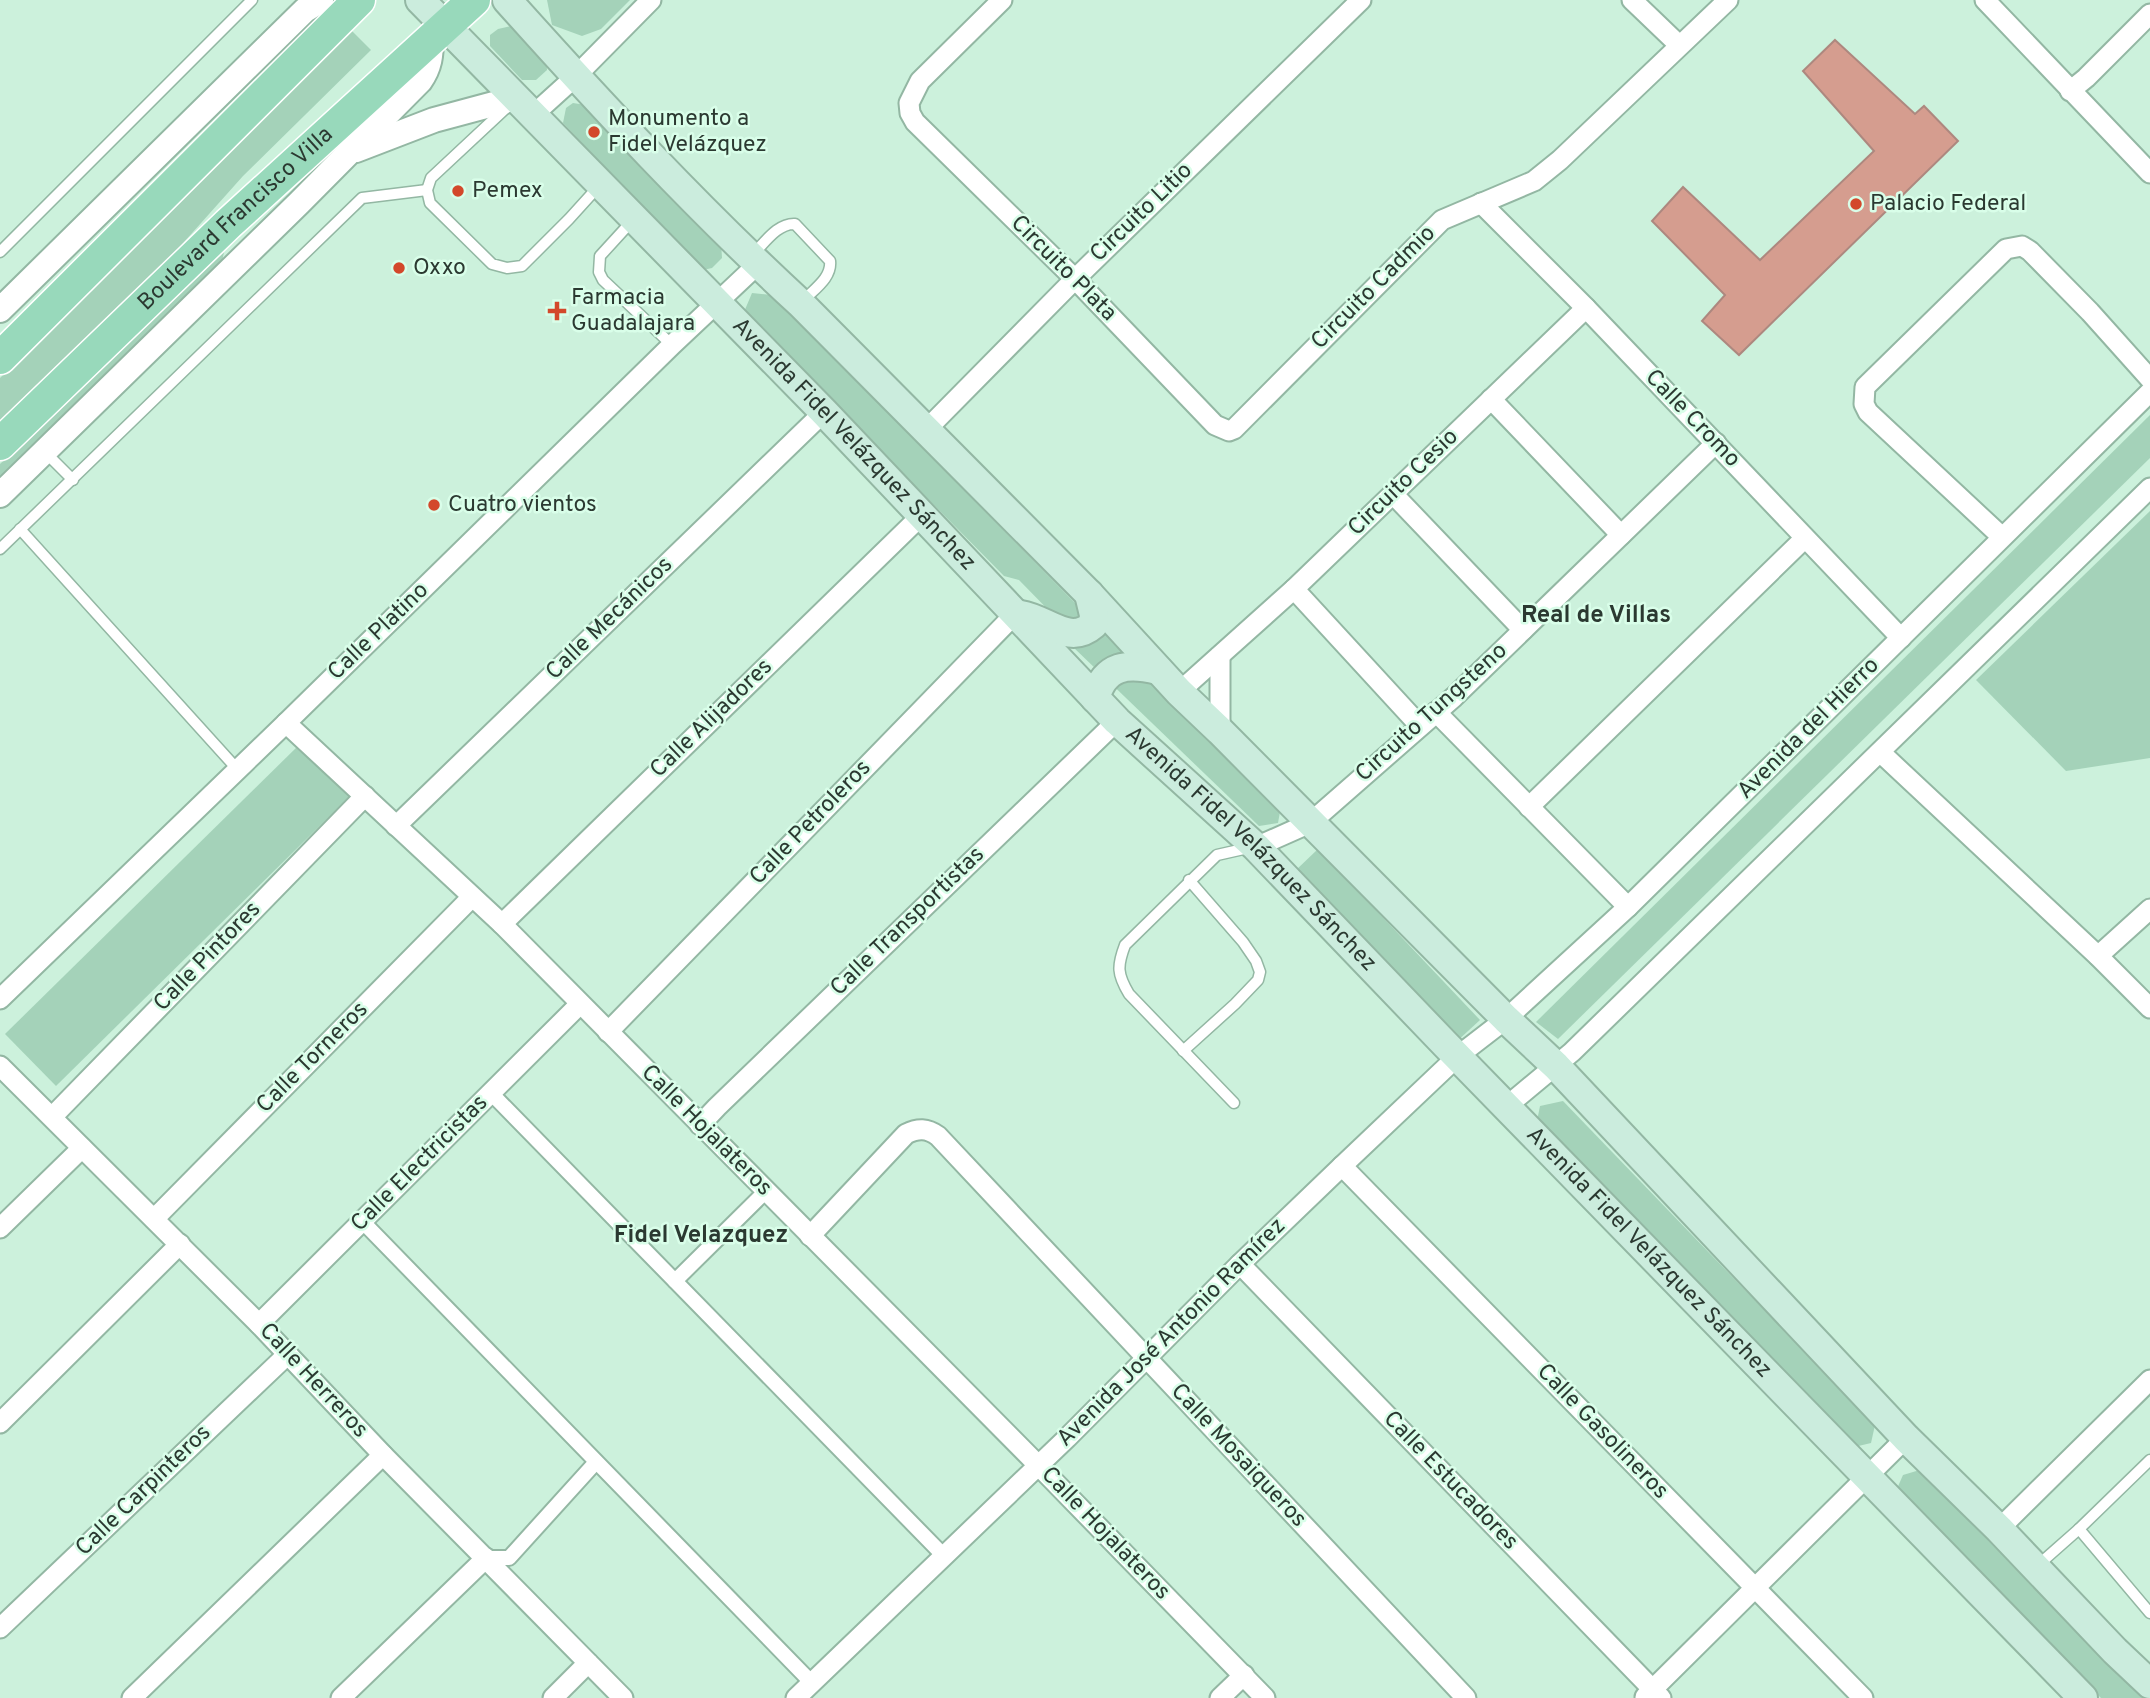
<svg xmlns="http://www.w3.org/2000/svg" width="2150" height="1698" viewBox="0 0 2150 1698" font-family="Overpass,sans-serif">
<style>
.green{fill:#a4d2b9}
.building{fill:#d59d8f;stroke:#ad887f;stroke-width:2}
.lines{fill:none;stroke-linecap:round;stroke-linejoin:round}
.service-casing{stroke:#93b7a3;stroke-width:13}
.pedestrian-casing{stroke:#93b7a3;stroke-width:18}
.minor-casing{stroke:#93b7a3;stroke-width:23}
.tertiary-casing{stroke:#93b7a3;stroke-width:28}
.secondary-casing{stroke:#93b7a3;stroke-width:32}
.primary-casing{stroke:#fff;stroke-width:35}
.service{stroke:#fff;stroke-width:10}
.pedestrian{stroke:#fff;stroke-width:14}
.minor{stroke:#fff;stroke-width:19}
.tertiary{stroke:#fff;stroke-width:24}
.secondary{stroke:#cbecdd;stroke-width:28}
.primary{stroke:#98d9bb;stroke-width:32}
.poi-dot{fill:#d3482b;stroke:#d9fee9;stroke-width:2.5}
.labels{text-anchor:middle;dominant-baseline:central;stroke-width:5;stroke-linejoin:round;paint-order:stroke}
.poi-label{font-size:23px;fill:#2b3931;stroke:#d9fee9;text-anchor:start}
.street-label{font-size:23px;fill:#2b3931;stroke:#d9fee9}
.neighbourhood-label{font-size:24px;font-weight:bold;fill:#2b3931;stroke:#d9fee9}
</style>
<rect width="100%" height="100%" fill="#ccf1dc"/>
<!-- green -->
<g class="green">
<polygon points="547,0 630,0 601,29 582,36 552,25"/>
<polygon points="511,26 546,56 547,70 536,80 522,80 490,46 490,35 498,29"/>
<polygon points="351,30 371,50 243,176 143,288 0,428 0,378"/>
<polygon points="573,103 592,106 721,242 722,258 712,268 703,270 563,123 566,108"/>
<polygon points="224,252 221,267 0,478 0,464"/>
<polygon points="752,293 772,295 1079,607 1077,626 1065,627 1019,580 1004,576 744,312"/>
<polygon points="2150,415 2150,458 1558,1039 1536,1022"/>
<polygon points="2150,511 2150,758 2066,771 1976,680"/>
<polygon points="1102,629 1281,806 1278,823 1259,826 1072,646"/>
<polygon points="299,745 350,796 56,1086 5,1034"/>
<polygon points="1318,849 1480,1020 1455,1043 1294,872"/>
<polygon points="1563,1101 1875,1425 1871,1443 1850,1448 1537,1121 1540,1106"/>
<polygon points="1923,1469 2147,1698 2101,1698 1896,1491 1903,1475"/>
</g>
<!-- building -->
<polygon class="building" points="1835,40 1915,114 1924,106 1958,141 1739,355 1702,321 1725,295 1652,221 1683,187 1760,260 1874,151 1803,71"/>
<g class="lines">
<!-- service casing -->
<g class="service-casing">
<g id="service">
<polyline points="506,108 431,178 427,190 430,203 492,264 507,268 522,266 569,219 598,187"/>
<polyline points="632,221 600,256 599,272 603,280 672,345"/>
<polyline points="0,252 252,0"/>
<path d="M752 255C764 244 777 223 795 224L830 261C832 278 814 289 803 301"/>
<polyline points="45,452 73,480"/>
<polyline points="20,529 238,770"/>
<polyline points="0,549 362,198 427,190"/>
<polyline points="1183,1051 1235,1004 1258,980 1260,972 1256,961 1243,942 1189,880"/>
<path d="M1234 1103 1129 994C1117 974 1117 966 1125 945L1217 855 1248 848"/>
<polyline points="2079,1529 2150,1613"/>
<polyline points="2036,1567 2079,1529 2150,1460"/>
</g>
</g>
<!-- pedestrian casing -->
<g class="pedestrian-casing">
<g id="pedestrian">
<polyline points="491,1093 944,1556"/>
<polyline points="362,1221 812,1683"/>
<polyline points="675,1281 766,1191"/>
<polyline points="486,1558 509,1558 596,1462"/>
</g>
</g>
<!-- minor casing -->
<g class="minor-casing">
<g id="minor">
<polyline points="1002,0 920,81 909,103 910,113 915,122 1075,279 1215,425 1229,431 1234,429 1442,220 1534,181 1560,160 1728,0"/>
<polyline points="1632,0 1679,45"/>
<polyline points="1985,0 2150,173"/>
<polyline points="2070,91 2086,78 2150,14"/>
<polyline points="533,115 575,77 651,0"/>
<polyline points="1481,203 1586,308 1901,638"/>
<polyline points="1491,399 1621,535"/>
<polyline points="926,430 1075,279 1361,0"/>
<polyline points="1393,494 1523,630"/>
<polyline points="2002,537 1868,412 1864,404 1865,387 2006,249 2022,246 2030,251 2090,312 2150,379"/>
<polyline points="1294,589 1420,726"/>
<polyline points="1179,692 1294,589 1586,308"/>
<polyline points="1436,712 1628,907"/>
<polyline points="286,723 502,924 1038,1465 1265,1698"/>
<polyline points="1220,731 1220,656"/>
<polyline points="1880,752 2098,956 2150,1008"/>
<polyline points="1529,807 1805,538"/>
<polyline points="396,826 824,412"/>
<polyline points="1256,847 1310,823 1454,697 1716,443"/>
<polyline points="502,924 923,514"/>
<polyline points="2098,956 2150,909"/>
<polyline points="0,999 286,723 672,345 758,264"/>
<polyline points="608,1032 1015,614"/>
<polyline points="0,1066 259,1324 383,1455 623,1698"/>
<polyline points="1507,1106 1572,1052 2150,488"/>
<polyline points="52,1117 365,796"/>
<polyline points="700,1125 717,1107 1117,721"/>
<polyline points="1342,1166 1863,1698"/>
<polyline points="154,1219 472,897"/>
<polyline points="0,1228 82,1148"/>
<path d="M810 1236 906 1134C918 1128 927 1128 938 1136L1466 1698"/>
<polyline points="1240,1264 1661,1698"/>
<polyline points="259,1324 580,1004"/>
<polyline points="0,1423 180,1244"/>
<polyline points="1999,1529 2150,1380"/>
<polyline points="0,1628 288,1354"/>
<polyline points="1645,1697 1906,1438"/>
<polyline points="132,1698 383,1455"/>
<polyline points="341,1698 486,1558"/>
<polyline points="553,1698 588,1663"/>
<polyline points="796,1698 1067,1438 1240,1264 1342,1166 1458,1056 1506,1019 1628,907 2150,392"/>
<polyline points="1220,1698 1244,1675"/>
</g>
</g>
<!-- tertiary casing -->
<g class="tertiary-casing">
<g id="tertiary">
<polyline points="356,150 434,120 516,98"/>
<polyline points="0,310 305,10 321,0"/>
<path d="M0 495 299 203 420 81C430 67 431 55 431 38"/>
</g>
</g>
<!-- secondary casing -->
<g class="secondary-casing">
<g id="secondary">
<path id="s1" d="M420 0 824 412 1117 721 1256 847 1446 1045 2083 1698"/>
<path d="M507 0C601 105 697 208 800 303L1089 594 1179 692 1220 731 1506 1019 1556 1066 1906 1438 1999 1529 2115 1651 2150 1684"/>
<path d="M1021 615C1047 619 1069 646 1093 625L1094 615 1089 594"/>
<path d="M1095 698C1105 664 1128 663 1158 670"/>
</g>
</g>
<!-- primary casing -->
<g class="primary-casing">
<g id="primary">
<polyline points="0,358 359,0"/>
<path id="s2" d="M0 444 228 224 474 0"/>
</g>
</g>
<!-- service -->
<use href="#service" class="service"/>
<!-- pedestrian -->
<use href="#pedestrian" class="pedestrian"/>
<!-- minor -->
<use href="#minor" class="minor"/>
<!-- tertiary -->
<use href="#tertiary" class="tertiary"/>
<!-- secondary -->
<use href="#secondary" class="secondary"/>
<!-- primary -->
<use href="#primary" class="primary"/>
</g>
<!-- markers -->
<g class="poi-dot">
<circle cx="594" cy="132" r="7"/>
<circle cx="458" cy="191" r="7"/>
<circle cx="1856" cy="204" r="7"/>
<circle cx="399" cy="268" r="7"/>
<path d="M553.5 300.5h7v7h7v7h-7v7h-7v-7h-7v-7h7z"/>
<circle cx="434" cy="505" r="7"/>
</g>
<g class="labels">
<!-- poi labels -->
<g class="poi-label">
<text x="608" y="119">Monumento a<tspan x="608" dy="26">Fidel Velázquez</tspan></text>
<text x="472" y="191">Pemex</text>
<text x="1870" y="204">Palacio Federal</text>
<text x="413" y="268">Oxxo</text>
<text x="571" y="298">Farmacia<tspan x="571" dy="26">Guadalajara</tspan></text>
<text x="448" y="505">Cuatro vientos</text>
</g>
<!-- street labels -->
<g class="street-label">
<text transform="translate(1142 213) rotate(-44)">Circuito Litio</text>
<text stroke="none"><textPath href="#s2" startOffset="326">Boulevard Francisco Villa</textPath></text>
<text transform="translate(1063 269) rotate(45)">Circuito Plata</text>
<text transform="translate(1374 288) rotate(-45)">Circuito Cadmio</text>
<text transform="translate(1692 419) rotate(46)">Calle Cromo</text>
<text stroke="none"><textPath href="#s1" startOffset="621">Avenida Fidel Velázquez Sánchez</textPath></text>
<text transform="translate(1404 483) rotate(-44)">Circuito Cesio</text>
<text transform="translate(610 619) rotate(-44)">Calle Mecánicos</text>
<text transform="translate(379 632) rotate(-44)">Calle Platino</text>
<text transform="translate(1432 713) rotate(-42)">Circuito Tungsteno</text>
<text transform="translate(712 719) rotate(-44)">Calle Alijadores</text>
<text transform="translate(1809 729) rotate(-45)">Avenida del Hierro</text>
<text transform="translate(811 823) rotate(-46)">Calle Petroleros</text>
<text stroke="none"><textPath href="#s1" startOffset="1188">Avenida Fidel Velázquez Sánchez</textPath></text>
<text transform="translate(908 922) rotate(-44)">Calle Transportistas</text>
<text transform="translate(208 957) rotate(-46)">Calle Pintores</text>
<text transform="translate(313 1058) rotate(-45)">Calle Torneros</text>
<text transform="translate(706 1131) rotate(45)">Calle Hojalateros</text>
<text transform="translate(420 1164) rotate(-45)">Calle Electricistas</text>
<text stroke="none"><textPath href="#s1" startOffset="1755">Avenida Fidel Velázquez Sánchez</textPath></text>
<text transform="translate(1172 1333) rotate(-45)">Avenida José Antonio Ramírez</text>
<text transform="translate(313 1381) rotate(47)">Calle Herreros</text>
<text transform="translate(1602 1432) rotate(46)">Calle Gasolineros</text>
<text transform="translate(1238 1456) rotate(47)">Calle Mosaiqueros</text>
<text transform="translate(1450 1481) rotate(46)">Calle Estucadores</text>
<text transform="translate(144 1491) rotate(-44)">Calle Carpinteros</text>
<text transform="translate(1105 1534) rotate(46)">Calle Hojalateros</text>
</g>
<!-- neighbourhood labels -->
<g class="neighbourhood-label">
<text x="1596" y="616">Real de Villas</text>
<text x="701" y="1236">Fidel Velazquez</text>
</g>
</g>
</svg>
